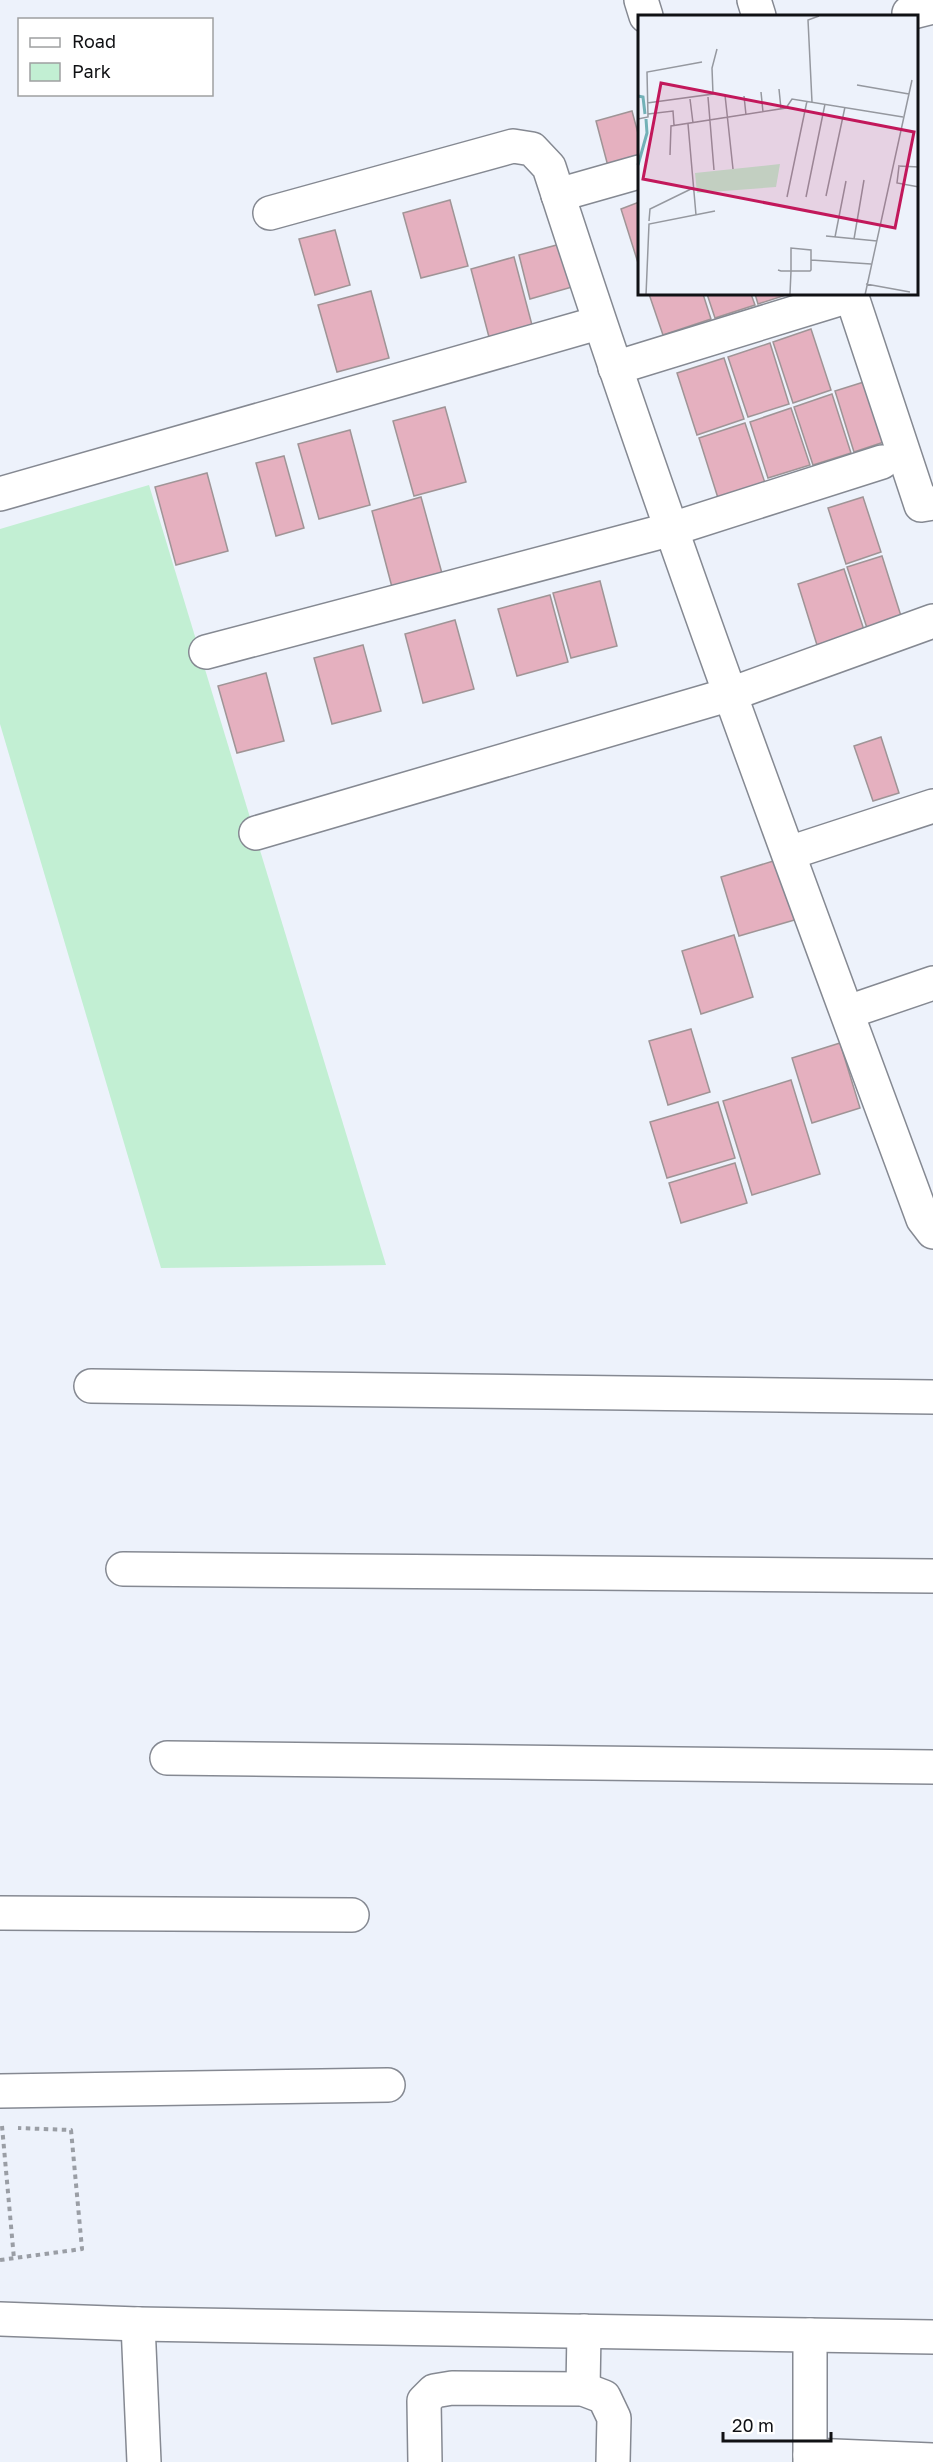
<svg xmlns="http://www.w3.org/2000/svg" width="933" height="2462" viewBox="0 0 933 2462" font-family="'Golos Text',sans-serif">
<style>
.green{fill:#c2efd3}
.building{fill:#e5b0bf;stroke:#9f9496;stroke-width:1.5}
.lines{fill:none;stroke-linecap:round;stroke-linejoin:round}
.minor-casing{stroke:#858992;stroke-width:36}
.path{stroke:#9a9ea5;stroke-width:4;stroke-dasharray:4.5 4.5;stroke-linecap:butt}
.minor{stroke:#fff;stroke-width:33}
.inset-river{fill:none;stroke:#72b1b7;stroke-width:3}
.inset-road{fill:none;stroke:#95989f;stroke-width:1.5}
.view{fill:#c2185b;fill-opacity:0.15;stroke:#c2185b;stroke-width:3}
.inset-edge{fill:none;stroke:#101114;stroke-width:3}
</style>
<rect width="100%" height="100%" fill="#edf2fb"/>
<!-- green -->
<polygon class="green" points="149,485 386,1265 161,1268 0,724 0,529"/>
<!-- building -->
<g class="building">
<polygon points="632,111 639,137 639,163 609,170 596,121"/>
<polygon points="450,200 468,266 421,278 403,213"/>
<polygon points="639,202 639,266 621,209"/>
<polygon points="335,230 350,285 315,295 299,239"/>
<polygon points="568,242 579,285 530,299 519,255"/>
<polygon points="514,257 532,325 489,337 471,269"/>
<polygon points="371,291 389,358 337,372 318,305"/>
<polygon points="649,294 703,294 711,319 663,335"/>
<polygon points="707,294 751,294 755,305 715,318"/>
<polygon points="755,294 789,294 758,304"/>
<polygon points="811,329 831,390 793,403 773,342"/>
<polygon points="770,343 789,404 748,417 728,357"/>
<polygon points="724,358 744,419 697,435 677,373"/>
<polygon points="867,381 887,441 854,452 835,391"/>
<polygon points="832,394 851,453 813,465 794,407"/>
<polygon points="445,407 466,482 414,496 393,421"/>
<polygon points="791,408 810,465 768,478 750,422"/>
<polygon points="745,423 765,483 718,498 699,438"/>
<polygon points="350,430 370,505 319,519 298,444"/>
<polygon points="284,456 304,528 276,536 256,463"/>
<polygon points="207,473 228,551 176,565 155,487"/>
<polygon points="421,497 443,577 393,591 372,511"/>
<polygon points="863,497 881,552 846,564 828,508"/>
<polygon points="882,556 901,616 867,628 847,567"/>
<polygon points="844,569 864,630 817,645 798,584"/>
<polygon points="600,581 617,646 571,658 553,593"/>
<polygon points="550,595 568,662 517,676 498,609"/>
<polygon points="455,620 474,689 423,703 405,634"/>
<polygon points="363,645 381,711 332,724 314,658"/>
<polygon points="266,673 284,741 237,753 218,686"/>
<polygon points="881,737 899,793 873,801 854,746"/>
<polygon points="780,859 798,919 739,936 721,877"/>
<polygon points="734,935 753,997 701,1014 682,951"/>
<polygon points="691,1029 710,1092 668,1105 649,1041"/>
<polygon points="840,1043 860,1108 812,1123 792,1058"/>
<polygon points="791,1080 820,1174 752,1195 723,1101"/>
<polygon points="718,1102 735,1158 667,1178 650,1122"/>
<polygon points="735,1163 747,1203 681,1223 669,1183"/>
</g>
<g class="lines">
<!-- minor casing -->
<g class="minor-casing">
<g id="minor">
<polyline points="641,0 646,16"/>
<polyline points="754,0 759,16"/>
<polyline points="909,13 933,7"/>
<polyline points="558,195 639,172"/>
<path d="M270 213 513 146 532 149 549 167C663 521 794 870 923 1219L933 1232"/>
<polyline points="851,294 921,505 933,503"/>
<polyline points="615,368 836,300"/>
<polyline points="0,494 598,323"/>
<polyline points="206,652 672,529 882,462"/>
<polyline points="256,833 731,694 933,621"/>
<polyline points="789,853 933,806"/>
<polyline points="848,1012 933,983"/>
<polyline points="91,1386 933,1397"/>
<polyline points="123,1569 933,1576"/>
<polyline points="167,1758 933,1767"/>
<polyline points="0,1913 352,1915"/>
<polyline points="0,2091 388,2085"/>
<polyline points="0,2319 138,2324 933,2337"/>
<polyline points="138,2324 144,2462"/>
<polyline points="583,2389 584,2331"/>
<polyline points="810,2455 933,2460"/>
<polyline points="425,2462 424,2401 434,2391 452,2388 583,2389 604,2397 614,2418 613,2462"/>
<polyline points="810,2462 810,2335"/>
</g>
</g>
<!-- path -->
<g class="path">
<polyline points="2,2126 14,2259"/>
<polyline points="0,2260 82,2249 71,2130 18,2128"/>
</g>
<!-- minor -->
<use href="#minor" class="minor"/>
</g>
<!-- overview -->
<g transform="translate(638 15)">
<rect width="280" height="280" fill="#edf2fb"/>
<path d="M142 149 138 172 59 178 57 158Z" fill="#c2efd3"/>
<path class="inset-river" d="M0 81 5 82 7 99M0 150 9 118 8 104"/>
<path class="inset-road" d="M219 70 271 79M141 74 143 94M123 77 125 97M87 80 95 154M106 81 108 100M70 82 76 155M52 84 55 108M0 87V119M174 87 170 5 181 1M9 88 75 79 74 53 79 34M10 99 35 96 36 110M0 104 10 102 9 57 64 47M50 109 58 200M32 140 33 111 148 93 154 84 265 102M260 151 281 152M261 151 259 168 281 172M188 181 207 92M149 182 169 86M168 182 187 89M11 206 12 194 55 173M188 221 239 226M197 222 208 166M216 224 226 165M173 245 233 249M140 255 143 256H172L173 255V235L153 233V256L152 279M228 269 272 277M8 280 11 209 77 196M227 280 274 65"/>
<path class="view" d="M23 68 276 117 257 213 5 164Z"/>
<rect width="280" height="280" class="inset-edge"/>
</g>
<!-- legend -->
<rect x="18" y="18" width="195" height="78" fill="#ffffff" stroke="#9fa0a1" stroke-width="1.5"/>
<rect x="30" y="38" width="30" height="9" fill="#ffffff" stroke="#9fa0a1" stroke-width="1.5"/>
<text x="72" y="48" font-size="18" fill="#101114">Road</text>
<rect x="30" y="63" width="30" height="18" fill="#c2efd3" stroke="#9fa0a1" stroke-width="1.5"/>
<text x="72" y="78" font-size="18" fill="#101114">Park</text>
<!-- scale -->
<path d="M723 2432v9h108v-9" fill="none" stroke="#101114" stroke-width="3"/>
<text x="732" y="2432" font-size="18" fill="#101114" stroke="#ffffff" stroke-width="4.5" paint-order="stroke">20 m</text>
</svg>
